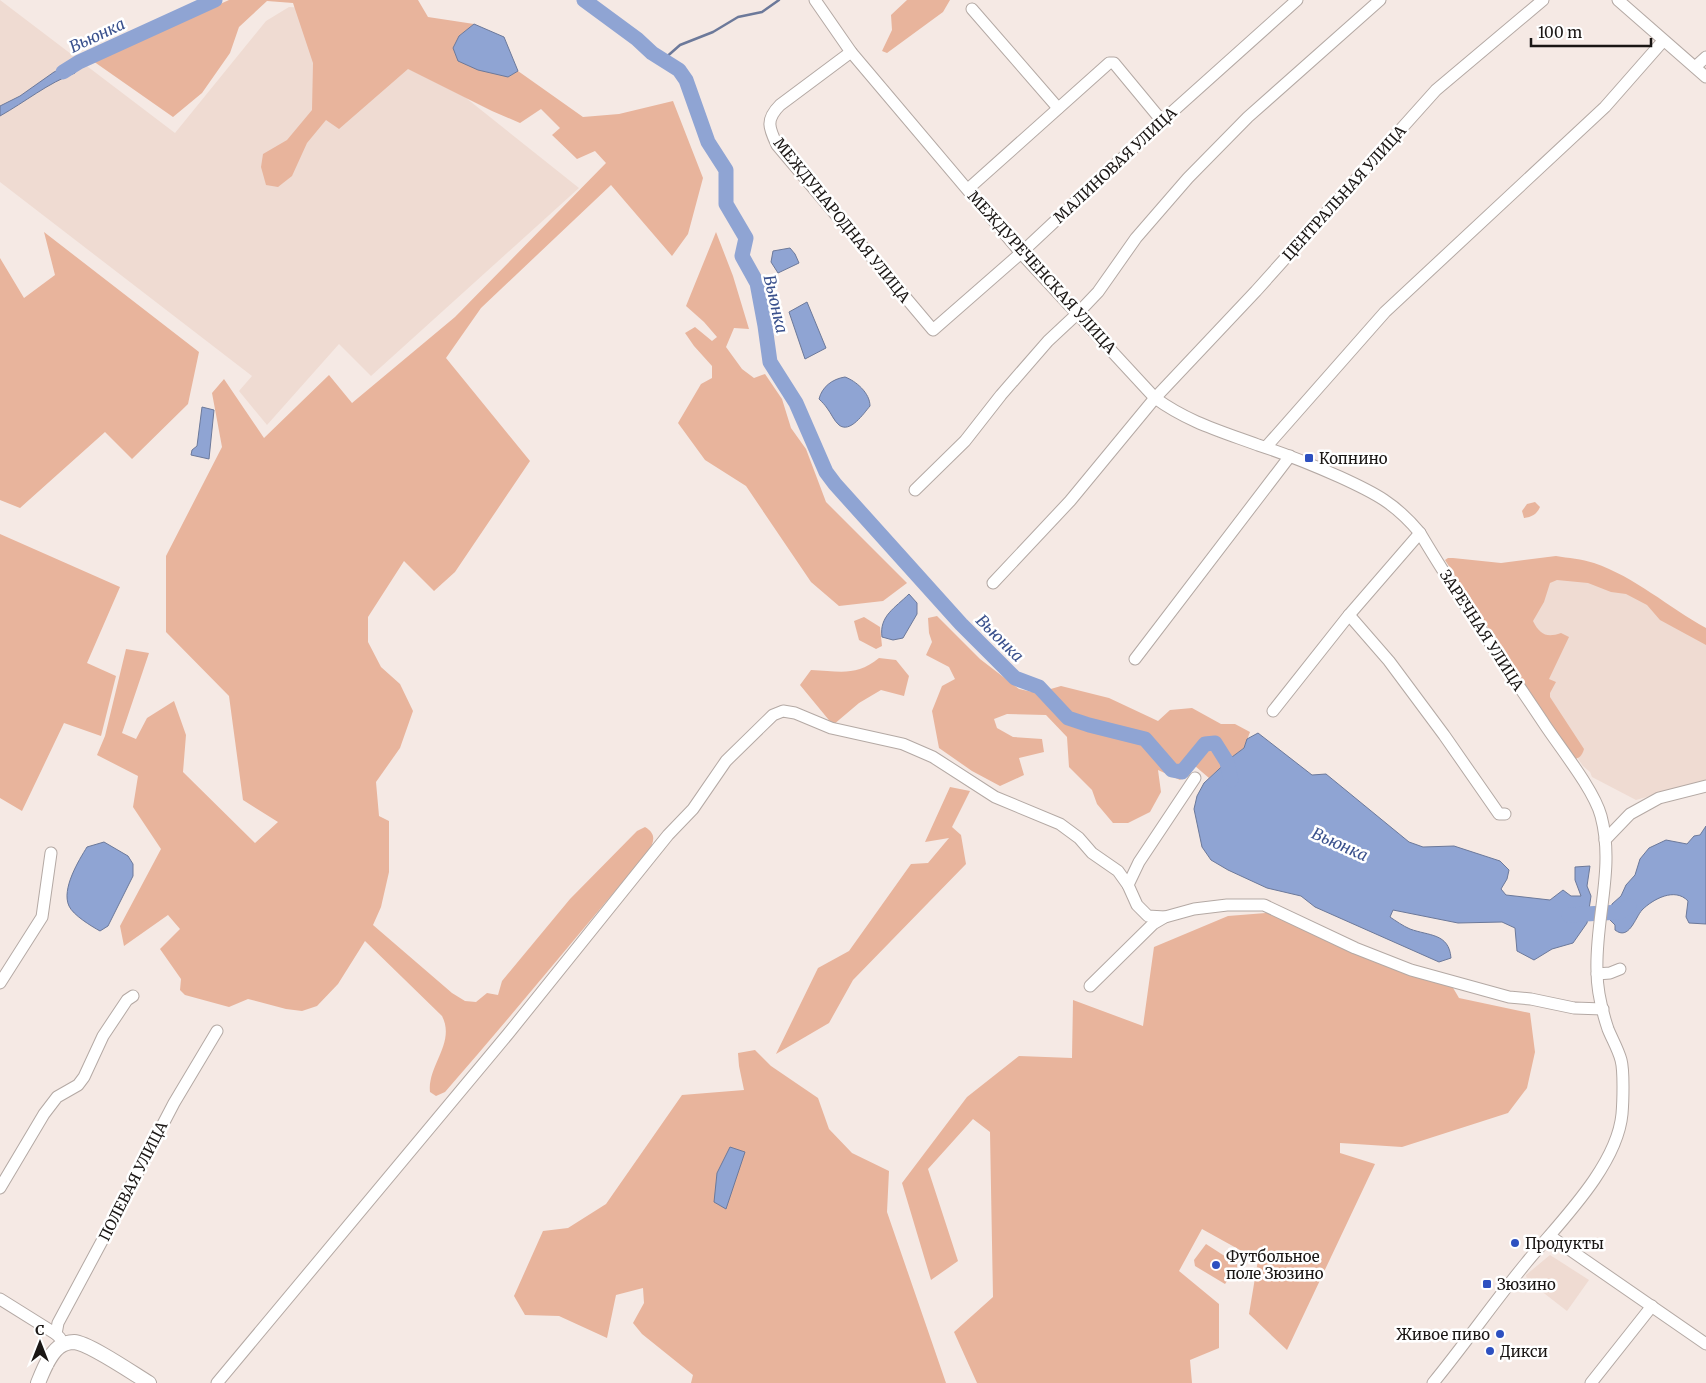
<svg xmlns="http://www.w3.org/2000/svg" width="1706" height="1383" viewBox="0 0 1706 1383" font-family="Merriweather,serif">
<style>
.built{fill:#efdbd2}
.green{fill:#e8b49c}
.water{fill:#8fa4d3;stroke:#6c799a}
.lines{fill:none;stroke-linecap:round;stroke-linejoin:round}
.stream{stroke:#6c799a;stroke-width:2.5}
.river{stroke:#8fa4d3;stroke-width:15}
.minor-casing{stroke:#b4a9a4;stroke-width:13}
.major-casing{stroke:#b4a9a4;stroke-width:16}
.minor{stroke:#fff;stroke-width:11}
.major{stroke:#fff;stroke-width:14}
.poi-dot{fill:#2d50c0;stroke:#fff;stroke-width:2}
.labels{text-anchor:middle;dominant-baseline:central;stroke-width:5;stroke-linejoin:round;paint-order:stroke}
.street-label{font-size:15px;fill:#1a1614;stroke:#fff}
.poi-label{font-size:15px;fill:#1a1614;stroke:#fff;text-anchor:start}
.water-label{font-size:16px;font-style:italic;fill:#3a518d;stroke:#fff}
</style>
<rect width="100%" height="100%" fill="#f5e9e4"/>
<!-- built -->
<g class="built">
<polygon points="0,0 175,133 266,21 289,7 341,10 387,35 579,188 371,376 339,344 267,425 239,391 252,376 0,182"/>
<polygon points="1547,557 1622,583 1706,632 1706,780 1636,800 1592,777 1590,772 1583,766 1497,640"/>
<polygon points="1550,1255 1589,1280 1567,1311 1527,1280 1526,1275"/>
</g>
<!-- green -->
<g class="green">
<path d="M229 0H418L428 17 474 24 459 36 508 77 518 71 583 117 619 114 673 101 703 178 688 234 672 256 611 185 481 308 446 358 530 461 455 572 434 591 404 561 368 617V642L381 667 400 684 413 711 400 748 376 782 379 816 389 821V872L381 907 373 925 452 993 465 1001 476 1002 487 993 498 995 502 981 570 899 637 831 645 827C657 834 654 842 648 852 580 932 514 1013 445 1092L436 1096 430 1092C427 1066 456 1043 442 1016L365 941 338 984 317 1006 302 1011 286 1009 248 999 229 1007 185 995 180 990 181 979 160 949 180 929 168 915 124 946 120 926 161 849 133 807 138 776 97 755 105 736 126 649 149 653 122 733 136 739 147 718 174 701 186 735 183 772 255 843 278 822 243 800 229 696 166 632V556L222 447 212 393 224 379 264 438 329 375 352 403 455 317 606 163 595 151 577 159 552 135 560 128 541 109 520 123 492 111 408 69 339 129 326 120 307 143 292 176 278 187 266 185 261 167 263 154 287 140 312 110 313 63 293 3 267 1 239 27 230 53 202 93 173 117 93 61Z"/>
<polygon points="907,0 950,0 943,12 887,53 882,51 892,30 891,15"/>
<polygon points="44,232 199,352 188,404 132,459 105,432 20,508 0,500 0,258 24,298 55,275"/>
<polygon points="716,232 733,276 749,329 734,328 726,347 742,369 754,378 765,374 782,399 791,428 806,449 826,502 907,583 883,601 839,606 811,582 746,486 705,460 678,423 701,384 712,378 712,366 694,346 685,333 695,327 712,341 717,337 704,322 686,306"/>
<path d="M1535 502 1540 507C1537 514 1532 517 1524 518L1522 511 1527 504Z"/>
<polygon points="0,534 120,587 87,663 116,676 101,736 64,723 22,811 0,798"/>
<path d="M1556 556C1568 558 1582 559 1594 563 1635 577 1668 607 1706 628V645L1660 620 1647 605 1626 594 1611 592 1588 583 1557 580 1550 583 1544 602 1533 621C1540 635 1547 638 1561 633L1569 637 1549 679 1556 682 1550 693V697L1584 749C1582 756 1579 759 1572 759L1445 560 1448 558H1453L1501 563Z"/>
<polygon points="937,616 980,659 1019,689 1037,693 1061,686 1109,698 1158,721 1170,710 1192,708 1221,724 1235,724 1250,732 1244,748 1232,757 1209,778 1195,766 1180,780 1158,770 1161,792 1150,812 1128,823 1113,823 1097,804 1092,790 1069,767 1067,737 1046,715 1007,714 994,719 997,728 1013,737 1042,739 1044,752 1019,758 1024,775 1000,786 972,771 939,748 932,711 942,686 955,679 949,667 926,655 932,642 929,633 928,618"/>
<polygon points="864,617 880,627 882,646 876,649 859,640 854,621"/>
<path d="M879 658 896 660 909 676 904 696 881 690 859 703 833 725 800 685 811 670C839 671 856 677 879 658Z"/>
<polygon points="950,787 970,791 952,827 961,835 966,864 853,980 829,1023 776,1054 818,968 849,951 911,864 928,863 949,838 925,842"/>
<polygon points="1277,912 1449,981 1459,998 1530,1013 1535,1052 1527,1088 1508,1113 1402,1147 1340,1143 1340,1153 1375,1164 1287,1350 1249,1314 1258,1260 1202,1229 1179,1271 1219,1304 1219,1348 1190,1360 1192,1383 977,1383 954,1332 993,1297 990,1132 973,1119 928,1169 958,1261 931,1280 902,1183 967,1097 1019,1056 1072,1058 1073,1000 1143,1026 1154,947 1228,916"/>
<polygon points="755,1050 771,1066 818,1098 829,1129 852,1153 889,1171 887,1212 946,1383 691,1383 693,1375 642,1334 633,1323 644,1303 643,1288 616,1295 607,1338 559,1316 525,1315 514,1296 543,1231 568,1228 606,1204 682,1095 744,1090 739,1066 738,1053"/>
<polygon points="1206,1244 1237,1264 1237,1267 1225,1284 1195,1266 1194,1260"/>
</g>
<!-- water -->
<g class="water">
<polygon points="474,24 504,37 518,71 508,77 478,70 458,61 453,48 459,36"/>
<path d="M79 62 75 73C48 83 25 102 0 116V106L20 96 54 72Z"/>
<polygon points="790,248 795,254 799,263 778,273 771,262 773,251"/>
<polygon points="807,302 826,348 805,359 789,312"/>
<path d="M845 377C856 381 870 393 870 406 864 413 850 434 839 425 834 421 831 413 827 408 825 405 822 402 819 399 822 387 832 379 845 377Z"/>
<polygon points="202,407 214,410 209,459 191,455 192,450 197,446"/>
<path d="M909 594 917 603V614L903 638 893 640 882 637C879 616 895 608 909 594Z"/>
<path d="M1258 733 1312 775 1326 774 1409 842 1423 847 1454 846 1500 861 1509 870 1507 879 1501 889 1506 895 1550 900 1563 890 1571 896H1581L1575 880V867L1590 866 1587 886 1591 896 1587 923 1573 943 1552 949 1534 960 1517 951 1515 928 1502 922 1458 923 1393 910 1390 917C1396 921 1403 926 1410 929 1429 936 1449 933 1451 958L1439 962 1315 907 1301 896 1267 888 1228 870 1211 860 1202 847 1194 809 1197 796 1204 783 1232 757 1244 748 1247 739Z"/>
<path d="M1706 826V924L1689 923 1686 917 1688 901C1675 887 1653 899 1642 910 1635 918 1629 941 1615 930V925L1609 919 1612 904 1621 896 1626 885 1635 875 1640 859 1649 848 1666 840 1687 844 1694 836 1700 835Z"/>
<path d="M104 842 128 856 133 864V876L108 926 100 931C91 926 73 915 69 906 61 889 79 860 87 847Z"/>
<polygon points="730,1147 745,1152 726,1209 714,1202 717,1173"/>
</g>
<g class="lines">
<!-- stream -->
<polyline class="stream" points="663,60 680,45 713,32 738,17 762,12 779,0"/>
<!-- river -->
<g class="river">
<polyline points="584,0 637,39 652,53 679,70 686,80 708,142 726,170 726,204 746,238 742,256 757,283 765,326 770,362 796,403 826,472 835,484 961,624 1015,678 1039,687 1068,718 1089,725 1145,739 1172,770 1182,772 1205,744 1215,743 1227,762 1231,780"/>
<polyline points="63,72 79,62 215,0"/>
<polyline points="1569,915 1620,912 1629,906"/>
</g>
<!-- minor casing -->
<g class="minor-casing">
<g id="minor">
<path d="M815 0 851 52 1021 253 1155 398C1188 422 1220 431 1258 445 1286 454 1313 465 1340 477 1375 493 1395 503 1420 533 1459 599 1503 662 1545 725 1561 749 1594 790 1601 816 1615 868 1595 919 1597 971 1597 990 1602 1011 1608 1029 1612 1039 1618 1049 1621 1060 1624 1071 1623 1102 1622 1114 1617 1167 1558 1224 1526 1263 1494 1302 1465 1344 1433 1383"/>
<polyline points="1618,0 1706,77"/>
<polyline points="972,9 1058,108"/>
<path d="M851 52 780 105C765 120 769 128 777 145L933 330 1021 253 1162 121 1297 0"/>
<polyline points="1695,67 1706,57"/>
<polyline points="968,189 1109,63 1114,63 1162,121"/>
<polyline points="1266,447 1385,312 1605,107 1663,41"/>
<polyline points="915,490 965,441 1001,395 1048,341 1078,313 1098,292 1136,238 1188,178 1248,117 1380,0"/>
<polyline points="993,583 1070,501 1155,398 1256,291 1436,90 1543,0"/>
<polyline points="1349,615 1389,661 1444,735 1499,814 1505,814"/>
<polyline points="1135,659 1290,456"/>
<polyline points="1273,711 1349,615 1420,533"/>
<polyline points="1605,840 1630,814 1659,798 1706,786"/>
<polyline points="1165,917 1148,916 1137,905 1128,885 1139,862 1195,778"/>
<polyline points="1597,974 1610,973 1620,969"/>
<polyline points="0,983 42,917 51,853"/>
<polyline points="1090,986 1153,924 1165,917 1194,909 1227,905 1264,905 1355,948 1411,970 1509,997 1531,999 1574,1008 1603,1009"/>
<polyline points="0,1188 44,1114 57,1097 78,1085 84,1077 103,1036 127,1000 133,996"/>
<polyline points="1550,1236 1706,1344"/>
<polyline points="0,1299 56,1334 60,1338"/>
<polyline points="56,1334 58,1323 102,1241 174,1103 217,1031"/>
<polyline points="217,1383 508,1034 668,835 693,809 726,761 773,715 783,711 795,713 831,728 903,744 933,757 995,797 1060,824 1079,838 1092,853 1118,871 1128,885"/>
<polyline points="1591,1383 1652,1306"/>
</g>
</g>
<!-- major casing -->
<g class="major-casing">
<path id="major" d="M38 1383C43 1371 49 1355 59 1347 63 1344 69 1342 74 1342 89 1343 134 1374 149 1383"/>
</g>
<!-- minor -->
<use href="#minor" class="minor"/>
<!-- major -->
<use href="#major" class="major"/>
</g>
<!-- markers -->
<g class="poi-dot">
<rect x="1304" y="453" width="10" height="10" rx="2.5"/>
<circle cx="1515" cy="1243" r="5"/>
<circle cx="1216" cy="1265" r="5"/>
<rect x="1482" y="1279" width="10" height="10" rx="2.5"/>
<circle cx="1500" cy="1334" r="5"/>
<circle cx="1490" cy="1351" r="5"/>
</g>
<g class="labels">
<!-- street labels -->
<g class="street-label">
<text transform="translate(1115 165) rotate(-43)">МАЛИНОВАЯ УЛИЦА</text>
<text transform="translate(1344 193) rotate(-48)">ЦЕНТРАЛЬНАЯ УЛИЦА</text>
<text transform="translate(842 220) rotate(51)">МЕЖДУНАРОДНАЯ УЛИЦА</text>
<text transform="translate(1042 272) rotate(48)">МЕЖДУРЕЧЕНСКАЯ УЛИЦА</text>
<text transform="translate(1482 630) rotate(57)">ЗАРЕЧНАЯ УЛИЦА</text>
<text transform="translate(133 1181) rotate(-63)">ПОЛЕВАЯ УЛИЦА</text>
</g>
<!-- poi labels -->
<g class="poi-label">
<text x="1319" y="458">Копнино</text>
<text x="1525" y="1243">Продукты</text>
<text x="1226" y="1256">Футбольное<tspan x="1226" dy="17">поле Зюзино</tspan></text>
<text x="1497" y="1284">Зюзино</text>
<text x="1490" y="1334" text-anchor="end">Живое пиво</text>
<text x="1500" y="1351">Дикси</text>
</g>
<!-- water labels -->
<g class="water-label">
<text transform="translate(97 35) rotate(-25)">Вьюнка</text>
<text transform="translate(776 304) rotate(77)">Вьюнка</text>
<text transform="translate(1000 638) rotate(45)">Вьюнка</text>
<text transform="translate(1340 844) rotate(24)">Вьюнка</text>
</g>
</g>
<!-- north arrow -->
<g transform="translate(40 1343)" stroke="#ffffff" stroke-width="4" paint-order="stroke">
<path d="M0-4L9 19L0 12L-9 19Z" fill="#1a1614"/>
<text y="-8" font-size="14" font-weight="bold" text-anchor="middle" fill="#1a1614">С</text>
</g>
<!-- scale -->
<path d="M1531 38v8h120v-8" fill="none" stroke="#1a1614" stroke-width="2.5"/>
<text x="1538" y="38" font-size="15" fill="#1a1614" stroke="#ffffff" stroke-width="4" paint-order="stroke">100 m</text>
</svg>
